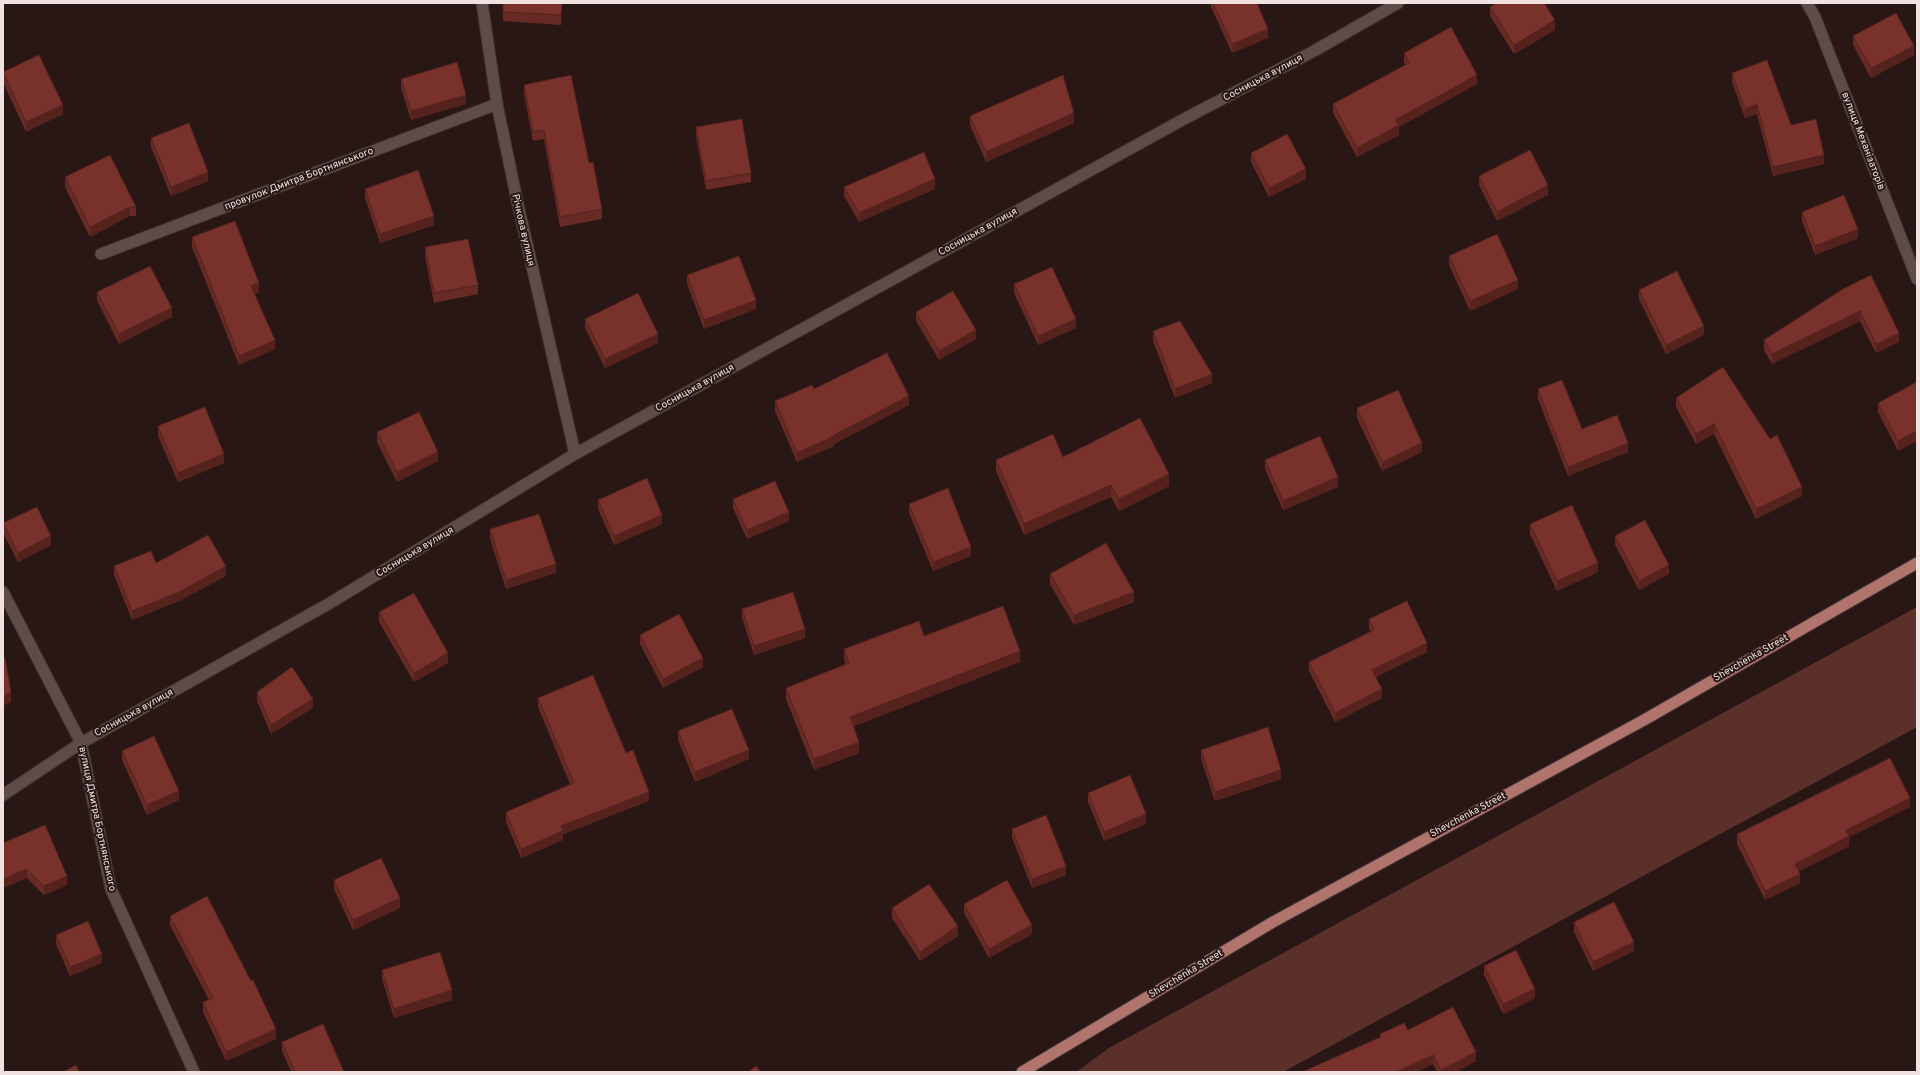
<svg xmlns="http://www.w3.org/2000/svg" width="1920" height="1075" viewBox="0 0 1920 1075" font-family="Overpass,sans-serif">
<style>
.green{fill:#5b302b}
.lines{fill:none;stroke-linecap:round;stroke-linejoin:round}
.minor-casing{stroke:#413434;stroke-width:13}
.primary-casing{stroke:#413434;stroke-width:13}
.minor{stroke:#5f4b48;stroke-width:11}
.primary{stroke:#b1746d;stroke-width:11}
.wall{fill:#682a25}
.shaded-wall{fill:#55221e}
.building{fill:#79312b;stroke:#55221e}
.labels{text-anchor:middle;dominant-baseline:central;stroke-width:4;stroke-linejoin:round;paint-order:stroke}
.street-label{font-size:10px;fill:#efe2e0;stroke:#281715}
</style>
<rect width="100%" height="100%" fill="#281715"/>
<!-- green -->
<polygon class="green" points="1917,607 1917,727 1283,1072 1076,1072 1109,1048"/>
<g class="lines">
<!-- minor casing -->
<g class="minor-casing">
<g id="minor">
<polyline points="482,3 497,104 518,205 575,454"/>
<polyline points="1807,3 1815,17 1917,279"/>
<polyline points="101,254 497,104"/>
<polyline points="3,592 81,743 111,889 194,1072"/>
<polyline points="3,795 81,743 330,603 575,454 1184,119 1314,51 1398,3"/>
</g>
</g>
<!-- primary casing -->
<g class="primary-casing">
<polyline id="primary" points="1022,1072 1273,922 1644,720 1917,563"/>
</g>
<!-- minor -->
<use href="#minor" class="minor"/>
<!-- primary -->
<use href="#primary" class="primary"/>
</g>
<!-- wall -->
<g class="wall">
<polygon points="562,3 561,25 503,21 503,12"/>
<polygon points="1211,3 1257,3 1268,38 1232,53 1211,7"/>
<polygon points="1490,7 1555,30 1514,54 1490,16"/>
<polygon points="1853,36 1914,55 1871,78 1853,45"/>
<polygon points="1404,53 1477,84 1399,127 1399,135 1357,157 1333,113 1333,104 1405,65 1404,62"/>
<polygon points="3,72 63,114 26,132 3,82"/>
<polygon points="1732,73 1824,164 1773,176 1757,114 1745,118 1732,82"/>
<polygon points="401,79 466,104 411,120 401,88"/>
<polygon points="524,85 589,163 602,209 602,219 560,227 544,139 533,141 524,94"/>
<polygon points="970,116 1074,123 986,162 970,125"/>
<polygon points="696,127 751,173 751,182 706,190 696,136"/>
<polygon points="151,138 208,181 171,196 151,147"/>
<polygon points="1251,153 1306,179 1269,197 1251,162"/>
<polygon points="1479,176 1548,195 1497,221 1479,185"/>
<polygon points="65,177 136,207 136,216 130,216 90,237 65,187"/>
<polygon points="844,187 935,189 859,222 844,196"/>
<polygon points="365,189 434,225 380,243 365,198"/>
<polygon points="1802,212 1858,238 1815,255 1802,221"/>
<polygon points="192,237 259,292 255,294 275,349 239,365 192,247"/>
<polygon points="425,247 478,285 478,294 434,303 425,256"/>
<polygon points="1449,256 1518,289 1470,311 1449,265"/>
<polygon points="687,275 756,309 704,329 687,284"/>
<polygon points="1014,284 1076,328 1038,345 1014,293"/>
<polygon points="1843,289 1899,342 1876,353 1860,321 1772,364 1764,350 1764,340"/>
<polygon points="1639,290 1704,335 1666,354 1639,299"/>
<polygon points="97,292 172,317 119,344 97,301"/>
<polygon points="916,312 976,339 939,360 916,321"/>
<polygon points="585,319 658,343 605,368 585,328"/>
<polygon points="1153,331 1212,383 1175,398 1153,341"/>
<polygon points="1723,367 1802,496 1756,519 1714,434 1696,444 1676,407 1676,398"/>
<polygon points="1917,382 1898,451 1878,412 1878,403"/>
<polygon points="814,389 909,405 834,444 834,446 797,462 775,411 775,401"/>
<polygon points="1538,389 1582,429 1628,452 1568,476 1538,399"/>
<polygon points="1357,408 1422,452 1382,471 1357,418"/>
<polygon points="158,426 224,463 178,482 158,436"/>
<polygon points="377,432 438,461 397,482 377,442"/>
<polygon points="1063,457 1169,486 1119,511 1111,497 1024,535 996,471 996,460"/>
<polygon points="1265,460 1338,487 1283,510 1265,469"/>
<polygon points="733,499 789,521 747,539 733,508"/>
<polygon points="598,500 662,524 614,545 598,509"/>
<polygon points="909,504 971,556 933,571 909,513"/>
<polygon points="3,523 51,545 18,562 3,533"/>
<polygon points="1530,524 1598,572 1557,591 1530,534"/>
<polygon points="490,529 556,573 506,589 490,539"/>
<polygon points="1615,536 1669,574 1639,590 1615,545"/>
<polygon points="156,563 226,576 181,600 132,620 114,575 114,566"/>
<polygon points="1050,574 1134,602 1074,625 1050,584"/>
<polygon points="742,609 805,638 754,655 742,618"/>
<polygon points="379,612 448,663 414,682 379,622"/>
<polygon points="1369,619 1427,652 1376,677 1382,698 1335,722 1309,671 1309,662 1371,632 1369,629"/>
<polygon points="640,635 703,667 663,688 640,644"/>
<polygon points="844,649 1020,662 853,726 859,753 814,770 786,699 786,688 846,665 844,660"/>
<polygon points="257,692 313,708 271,734 257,701"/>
<polygon points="538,698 626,753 649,801 563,834 563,840 521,858 506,822 506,812 570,784 538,707"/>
<polygon points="678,731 749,759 695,782 678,740"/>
<polygon points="1201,750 1281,779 1215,801 1201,759"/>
<polygon points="122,751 179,800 147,815 122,760"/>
<polygon points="1088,793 1146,824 1104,841 1088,802"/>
<polygon points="1910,807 1849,837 1849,846 1799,871 1800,883 1765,900 1737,844 1737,834"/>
<polygon points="1012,829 1066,875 1032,888 1012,838"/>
<polygon points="3,843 67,885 44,895 27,878 3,888"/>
<polygon points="334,880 400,908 353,930 334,889"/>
<polygon points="964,904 1032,934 989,958 964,913"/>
<polygon points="892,908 958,936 920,961 892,918"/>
<polygon points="170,916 276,1039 226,1061 203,1012 203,1002 209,1000 170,925"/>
<polygon points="1574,922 1634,951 1593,971 1574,932"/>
<polygon points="56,935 102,963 70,976 56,944"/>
<polygon points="1484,966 1535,998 1503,1014 1484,975"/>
<polygon points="382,970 452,1000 394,1018 382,979"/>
<polygon points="1408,1030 1476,1061 1456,1072 1437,1072 1433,1064 1416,1072 1302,1072 1380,1037 1380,1034"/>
<polygon points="282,1042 344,1072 291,1072 282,1051"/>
</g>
<!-- shaded-wall -->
<g class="shaded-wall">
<polygon points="1555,20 1555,30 1514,54 1514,45"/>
<polygon points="1268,29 1268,38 1232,53 1232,44"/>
<polygon points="1914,46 1914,55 1871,78 1871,68"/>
<polygon points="1477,75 1477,84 1399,127 1399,135 1357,157 1357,148 1395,120"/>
<polygon points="466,95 466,104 411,120 411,111"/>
<polygon points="1757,104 1757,114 1745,118 1745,109"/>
<polygon points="63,105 63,114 26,132 26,122"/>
<polygon points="1074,113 1074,123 986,162 986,152"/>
<polygon points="1824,155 1824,164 1773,176 1773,167"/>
<polygon points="1306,169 1306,179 1269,197 1269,188"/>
<polygon points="208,172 208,181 171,196 171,187"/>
<polygon points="935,179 935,189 859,222 859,213"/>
<polygon points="1548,185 1548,195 1497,221 1497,212"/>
<polygon points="130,207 130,216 90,237 90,227"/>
<polygon points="434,216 434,225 380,243 380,234"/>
<polygon points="1858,229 1858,238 1815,255 1815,246"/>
<polygon points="1518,280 1518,289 1470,311 1470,301"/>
<polygon points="259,283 259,292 251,295 251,286"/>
<polygon points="756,300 756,309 704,329 704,320"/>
<polygon points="172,308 172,317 119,344 119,334"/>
<polygon points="1860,311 1860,321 1772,364 1772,354"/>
<polygon points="1076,319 1076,328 1038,345 1038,336"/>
<polygon points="1704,326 1704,335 1666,354 1666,345"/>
<polygon points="976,330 976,339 939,360 939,351"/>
<polygon points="1899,333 1899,342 1876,353 1876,344"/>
<polygon points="658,334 658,343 605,368 605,359"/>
<polygon points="275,340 275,349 239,365 239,356"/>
<polygon points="1212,374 1212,383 1175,398 1175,389"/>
<polygon points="909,396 909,405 834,444 834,446 797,462 797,453 834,435"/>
<polygon points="1714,424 1714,434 1696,444 1696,434"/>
<polygon points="1917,431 1917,441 1898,451 1898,441"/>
<polygon points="1422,443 1422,452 1382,471 1382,462"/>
<polygon points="1628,443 1628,452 1568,476 1568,467"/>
<polygon points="438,452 438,461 397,482 397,472"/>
<polygon points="224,454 224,463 178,482 178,473"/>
<polygon points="1169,474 1169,486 1119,511 1119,499"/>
<polygon points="1338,477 1338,487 1283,510 1283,501"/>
<polygon points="1111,485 1111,497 1024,535 1024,524"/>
<polygon points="1802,487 1802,496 1756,519 1756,509"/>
<polygon points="789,512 789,521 747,539 747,530"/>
<polygon points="662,515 662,524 614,545 614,536"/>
<polygon points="51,536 51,545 18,562 18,553"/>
<polygon points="971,547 971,556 933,571 933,562"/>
<polygon points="1598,563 1598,572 1557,591 1557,581"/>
<polygon points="556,564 556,573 506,589 506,580"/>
<polygon points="1669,565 1669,574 1639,590 1639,581"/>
<polygon points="226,566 226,576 181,600 132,620 132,611"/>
<polygon points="1134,592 1134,602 1074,625 1074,615"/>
<polygon points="805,629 805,638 754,655 754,646"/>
<polygon points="1427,643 1427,652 1372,679 1372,670"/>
<polygon points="1020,651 1020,662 850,728 850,717"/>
<polygon points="448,653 448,663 414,682 414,673"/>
<polygon points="703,658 703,667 663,688 663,679"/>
<polygon points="1382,689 1382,698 1335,722 1335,713"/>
<polygon points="11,692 11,702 3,706 3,697"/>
<polygon points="313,699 313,708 271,734 271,725"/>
<polygon points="859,742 859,753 814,770 814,759"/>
<polygon points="749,750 749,759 695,782 695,772"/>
<polygon points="1281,770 1281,779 1215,801 1215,792"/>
<polygon points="179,791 179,800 147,815 147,805"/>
<polygon points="649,792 649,801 563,834 563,840 521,858 521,849 561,826"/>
<polygon points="1910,798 1910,807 1849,837 1849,846 1795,873 1795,864 1846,830"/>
<polygon points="1146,814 1146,824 1104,841 1104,832"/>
<polygon points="1066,866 1066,875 1032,888 1032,879"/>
<polygon points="27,869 27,878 3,888 3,879"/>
<polygon points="1800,874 1800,883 1765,900 1765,891"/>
<polygon points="67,876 67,885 44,895 44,886"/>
<polygon points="400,898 400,908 353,930 353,920"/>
<polygon points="1032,925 1032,934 989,958 989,949"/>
<polygon points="958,926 958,936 920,961 920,952"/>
<polygon points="1634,942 1634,951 1593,971 1593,962"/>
<polygon points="102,954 102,963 70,976 70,967"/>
<polygon points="1535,989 1535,998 1503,1014 1503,1004"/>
<polygon points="452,990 452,1000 394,1018 394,1009"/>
<polygon points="276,1029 276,1039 226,1061 226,1052"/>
<polygon points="1476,1052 1476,1061 1456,1072 1441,1072 1441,1070"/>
<polygon points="1433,1055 1433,1064 1416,1072 1396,1072"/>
</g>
<!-- building -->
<g class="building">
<polygon points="503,3 562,3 561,15 503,12"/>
<polygon points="1213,3 1257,3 1268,29 1232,44"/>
<polygon points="1497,3 1544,3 1555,20 1514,45 1490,7"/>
<polygon points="1896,13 1914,46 1871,68 1853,36"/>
<polygon points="1451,27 1477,75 1395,120 1399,125 1357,148 1333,104 1409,63 1404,53"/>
<polygon points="39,55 63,105 26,122 3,72"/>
<polygon points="1767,60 1791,125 1816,119 1824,155 1773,167 1757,104 1745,109 1732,73"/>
<polygon points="457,62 466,95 411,111 401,79"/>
<polygon points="571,75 589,163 593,162 602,209 560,217 544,130 533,132 524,85"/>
<polygon points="1063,75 1074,113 986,152 970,116"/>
<polygon points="742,119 751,173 706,181 696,127"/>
<polygon points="189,123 208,172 171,187 151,138"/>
<polygon points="1287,134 1306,169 1269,188 1251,153"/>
<polygon points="1530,150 1548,185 1497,212 1479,176"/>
<polygon points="924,152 935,179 859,213 844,187"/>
<polygon points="110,155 136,207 130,207 90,227 65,177"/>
<polygon points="418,170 434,216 380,234 365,189"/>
<polygon points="1844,195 1858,229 1815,246 1802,212"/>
<polygon points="235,221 259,283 251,286 275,340 239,356 192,237"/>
<polygon points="1497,234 1518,280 1470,301 1449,256"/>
<polygon points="468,239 478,285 434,293 425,247"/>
<polygon points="739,256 756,300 704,320 687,275"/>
<polygon points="150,266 172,308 119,334 97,292"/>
<polygon points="1052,267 1076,319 1038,336 1014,284"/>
<polygon points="1677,271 1704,326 1666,345 1639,290"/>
<polygon points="1871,275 1899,333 1876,344 1860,311 1772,354 1764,340 1843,289"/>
<polygon points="953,291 976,330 939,351 916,312"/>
<polygon points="638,293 658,334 605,359 585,319"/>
<polygon points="1180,321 1212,374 1175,389 1153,331"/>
<polygon points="887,353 909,396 834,435 834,436 797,453 775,401 812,385 814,389"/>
<polygon points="1723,367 1770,439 1777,435 1802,487 1756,509 1714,424 1696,434 1676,398"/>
<polygon points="1562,380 1582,429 1617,415 1628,443 1568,467 1538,389"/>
<polygon points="1917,382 1917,431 1898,441 1878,403"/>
<polygon points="1398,390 1422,443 1382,462 1357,408"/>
<polygon points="205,407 224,454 178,473 158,426"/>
<polygon points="419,412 438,452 397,472 377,432"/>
<polygon points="1140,418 1169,474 1119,499 1111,485 1024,524 996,460 1053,434 1063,457"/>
<polygon points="1320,436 1338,477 1283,501 1265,460"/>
<polygon points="647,478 662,515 614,536 598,500"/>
<polygon points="775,481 789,512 747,530 733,499"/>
<polygon points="948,488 971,547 933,562 909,504"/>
<polygon points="1572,505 1598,563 1557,581 1530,524"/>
<polygon points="37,507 51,536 18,553 3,523"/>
<polygon points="539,514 556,564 506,580 490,529"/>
<polygon points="1645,520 1669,565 1639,581 1615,536"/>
<polygon points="208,535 226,566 181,591 132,611 114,566 151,551 156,563"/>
<polygon points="1106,543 1134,592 1074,615 1050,574"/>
<polygon points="793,592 805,629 754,646 742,609"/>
<polygon points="414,593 448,653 414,673 379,612"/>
<polygon points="1407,601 1427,643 1372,670 1382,689 1335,713 1309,662 1374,630 1369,619"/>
<polygon points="1003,606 1020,651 850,717 859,742 814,759 786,688 849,663 844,649 919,621 924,636"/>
<polygon points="679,614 703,658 663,679 640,635"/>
<polygon points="5,658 11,692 3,697 3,659"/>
<polygon points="292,667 313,699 271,725 257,692"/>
<polygon points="593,675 626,753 633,750 649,792 561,826 563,831 521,849 506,812 574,783 538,698"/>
<polygon points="732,709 749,750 695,772 678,731"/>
<polygon points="1268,727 1281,770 1215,792 1201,750"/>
<polygon points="154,736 179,791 147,805 122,751"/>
<polygon points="1890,758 1910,798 1846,830 1849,836 1795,864 1800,874 1765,891 1737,834"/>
<polygon points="1130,775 1146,814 1104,832 1088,793"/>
<polygon points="1046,815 1066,866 1032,879 1012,829"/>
<polygon points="45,825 67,876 44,886 27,869 3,879 3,843"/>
<polygon points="381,858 400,898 353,920 334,880"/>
<polygon points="1007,880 1032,925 989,949 964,904"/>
<polygon points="929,884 958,926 920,952 892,908"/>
<polygon points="207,896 251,981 253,980 276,1029 226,1052 203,1002 213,998 170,916"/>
<polygon points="1614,902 1634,942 1593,962 1574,922"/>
<polygon points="88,921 102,954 70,967 56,935"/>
<polygon points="1516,950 1535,989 1503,1004 1484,966"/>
<polygon points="440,952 452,990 394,1009 382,970"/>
<polygon points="1453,1007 1476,1052 1441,1070 1433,1055 1396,1072 1302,1072 1381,1037 1380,1034 1404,1023 1408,1030"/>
<polygon points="323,1024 344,1072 295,1072 282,1042"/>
<polygon points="76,1065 79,1072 63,1072"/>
<polygon points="756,1066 761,1072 748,1072"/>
</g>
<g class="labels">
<!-- street labels -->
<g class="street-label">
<text transform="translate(1263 78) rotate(-28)">Сосницька вулиця</text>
<text transform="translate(1863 141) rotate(69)">вулиця Механізаторів</text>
<text transform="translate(299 179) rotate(-21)">провулок Дмитра Бортнянського</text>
<text transform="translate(523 230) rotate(77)">Річкова вулиця</text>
<text transform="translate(978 232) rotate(-29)">Сосницька вулиця</text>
<text transform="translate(695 388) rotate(-29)">Сосницька вулиця</text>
<text transform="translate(415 552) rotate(-31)">Сосницька вулиця</text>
<text transform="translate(1751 658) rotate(-30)">Shevchenka Street</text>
<text transform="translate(134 713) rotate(-29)">Сосницька вулиця</text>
<text transform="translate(1468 815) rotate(-28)">Shevchenka Street</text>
<text transform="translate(97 819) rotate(78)">вулиця Дмитра Бортнянського</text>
<text transform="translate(1186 974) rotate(-31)">Shevchenka Street</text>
</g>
</g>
<!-- border -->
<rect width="1920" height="1075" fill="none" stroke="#efe2e0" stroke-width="8"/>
</svg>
